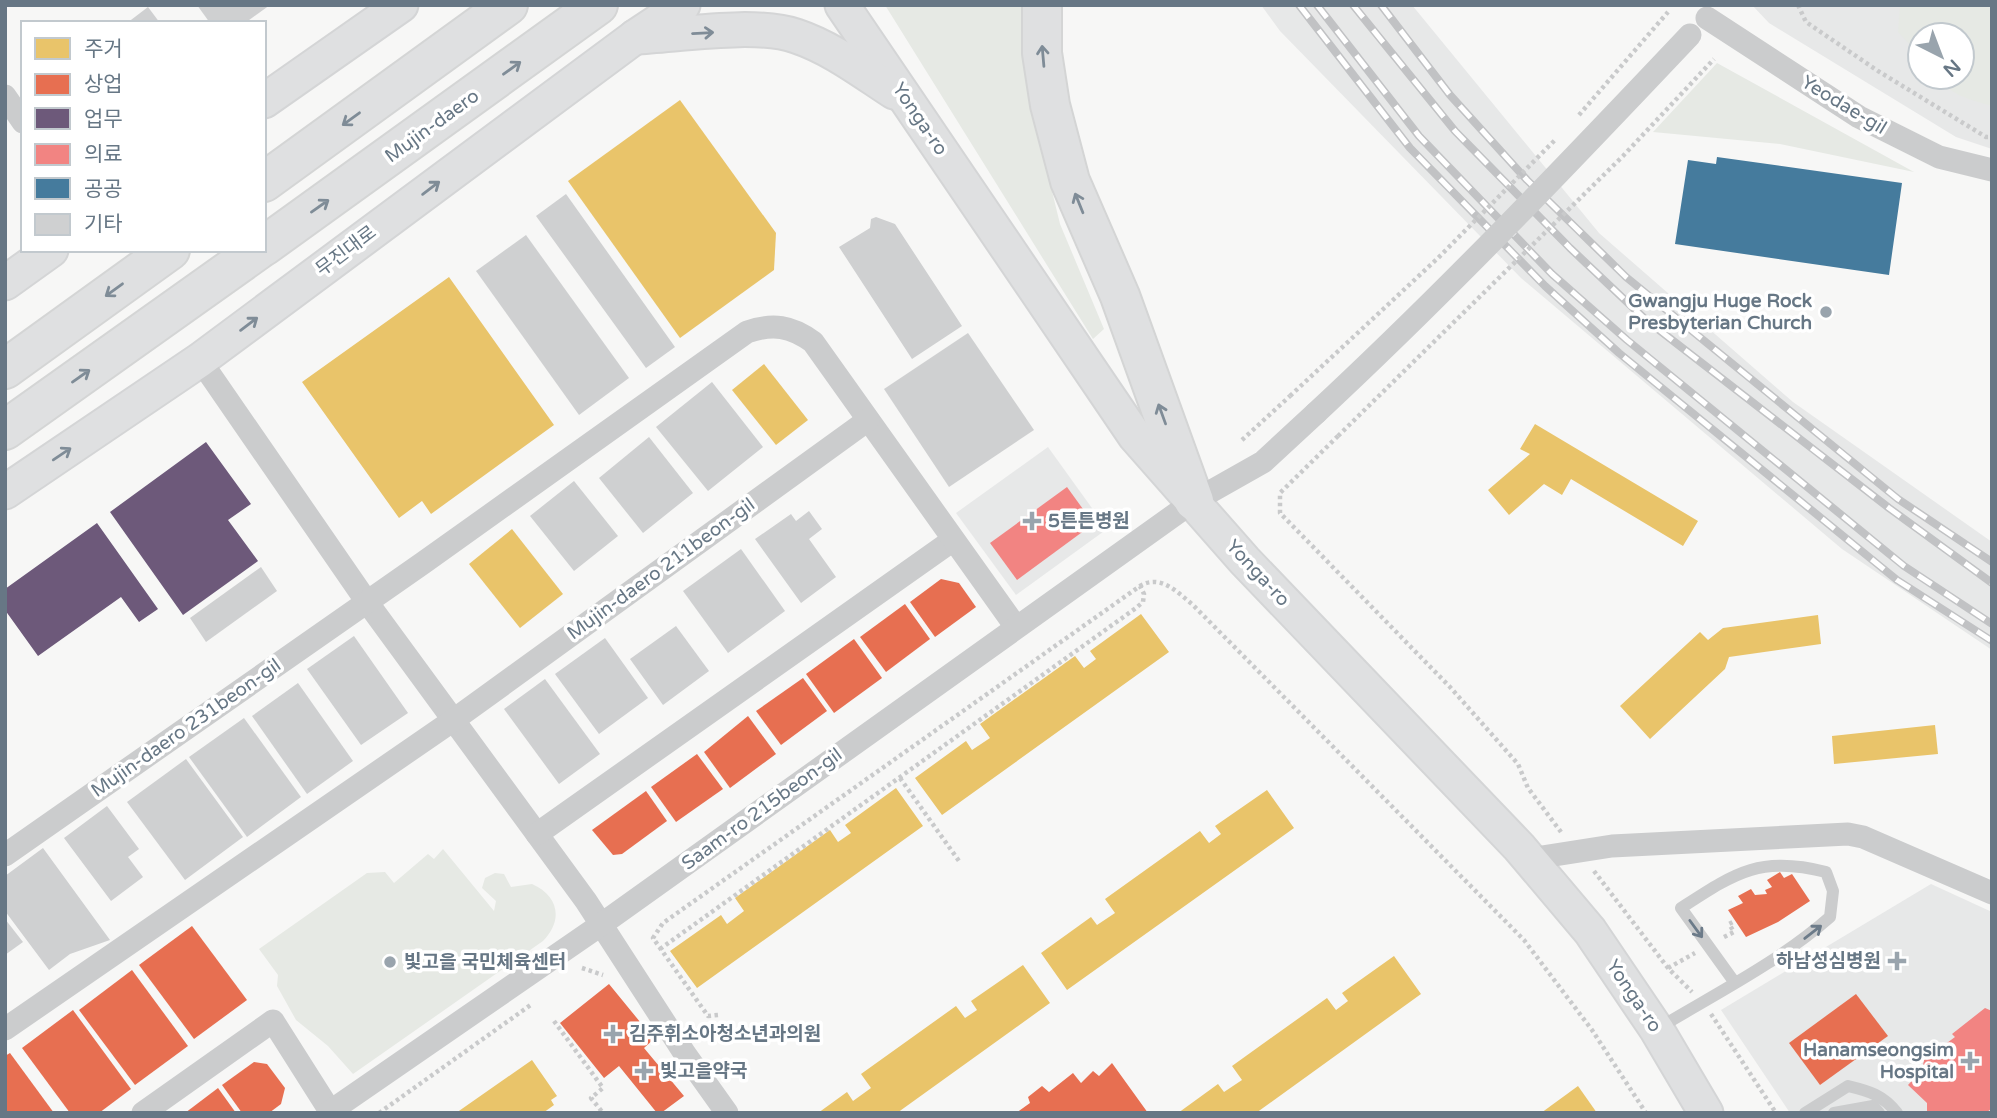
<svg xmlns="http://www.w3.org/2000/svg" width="1997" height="1118" viewBox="0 0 1997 1118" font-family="'Varela Round','Noto Sans KR',sans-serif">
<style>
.built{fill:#e7e8e8;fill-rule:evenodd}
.green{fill:#e6e9e4}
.homes{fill:#e9c46a}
.shops{fill:#e76f51}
.offices{fill:#6d597a}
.health{fill:#f28482}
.public{fill:#457b9d}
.building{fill:#cfd0d1}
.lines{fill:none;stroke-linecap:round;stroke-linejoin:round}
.secondary-casing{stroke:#d4d5d6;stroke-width:37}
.highway-casing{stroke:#d4d5d5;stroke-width:42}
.path{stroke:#c9cacb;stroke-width:4.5;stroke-dasharray:3.5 3.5;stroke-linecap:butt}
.lane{stroke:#cbcccd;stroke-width:12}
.street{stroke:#cbcccd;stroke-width:23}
.secondary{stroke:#dfe0e1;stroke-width:33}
.highway{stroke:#dfe0e1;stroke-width:38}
.rail-casing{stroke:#c1c2c4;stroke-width:8}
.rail{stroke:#fff;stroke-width:5;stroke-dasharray:16;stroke-linecap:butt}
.path-bridge{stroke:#c9cacb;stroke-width:4.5;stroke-dasharray:3.5 3.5;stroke-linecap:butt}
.street-bridge{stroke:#cbcccd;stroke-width:23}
.oneway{stroke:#7f8c97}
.oneway2{stroke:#6c7b89}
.poi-dot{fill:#99a4ad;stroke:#fff;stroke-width:2.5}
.labels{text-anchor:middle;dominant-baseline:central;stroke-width:7;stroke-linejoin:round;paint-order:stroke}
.street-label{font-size:19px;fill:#677785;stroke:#fff}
.poi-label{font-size:19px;font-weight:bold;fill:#677785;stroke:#fff;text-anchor:start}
</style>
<rect width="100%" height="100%" fill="#f7f7f6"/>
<!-- built -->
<g class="built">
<polygon points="1261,5 1412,5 1599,233 1793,402 1992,542 1992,650 1842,549 1521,278 1280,31"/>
<path d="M1752 5H1992V149L1956 137 1769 23ZM1920 35H1962V77H1920Z"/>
<polygon points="1048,447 1107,529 1016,595 956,513"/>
<polygon points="1931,884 1992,912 1992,1113 1790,1113 1721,1010"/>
</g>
<!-- green -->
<g class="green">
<polygon points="885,5 1039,5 1043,154 1060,224 1104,329 1093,339"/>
<path d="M1900 5H1992V106C1971 100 1950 95 1937 77H1962V35H1920V55L1898 32Z"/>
<polygon points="1717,63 1914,172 1780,144 1653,132"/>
<path d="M443 849 494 911 496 901 482 888 485 878 495 873 504 874 511 887 532 884C558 895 564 920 543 941L353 1074 328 1046 296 1020 277 986 278 975 259 949 367 873 385 872 394 883 428 854 434 859Z"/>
</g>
<!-- homes -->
<g class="homes">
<polygon points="680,100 776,233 774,270 680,338 568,181"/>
<polygon points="449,277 554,425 431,514 422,501 399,518 302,382"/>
<polygon points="764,364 808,420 776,445 732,390"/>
<polygon points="1535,424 1698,521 1683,546 1571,479 1562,495 1544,484 1509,515 1488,490 1530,454 1520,449"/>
<polygon points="512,529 563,594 520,628 469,564"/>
<polygon points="1141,614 1169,652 942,815 915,778 966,741 972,750 990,738 980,724 1075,656 1084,668 1096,659 1090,651"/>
<polygon points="1818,615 1821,644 1729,657 1725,669 1650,739 1620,706 1700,632 1708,640 1723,628"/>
<polygon points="1935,725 1938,754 1834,764 1832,736"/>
<polygon points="896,788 923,826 697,988 670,951 721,915 727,924 744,911 735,898 830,830 838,842 851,833 845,825"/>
<polygon points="1267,790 1294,828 1067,990 1041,953 1091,917 1097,925 1115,913 1105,899 1200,831 1209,843 1221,834 1215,826"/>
<polygon points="1394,956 1421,994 1256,1113 1178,1113 1218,1084 1224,1092 1242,1080 1232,1066 1327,998 1336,1010 1348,1001 1342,993"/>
<polygon points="1023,965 1050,1003 897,1113 818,1113 847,1092 853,1101 871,1088 861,1074 956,1006 965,1018 977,1010 971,1001"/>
<polygon points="532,1060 557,1096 551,1100 554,1105 543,1113 456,1113"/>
<polygon points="1578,1086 1597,1113 1541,1113"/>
</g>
<!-- shops -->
<g class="shops">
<polygon points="941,579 959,583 976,607 935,637 910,602"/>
<polygon points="905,604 930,639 886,672 860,637"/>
<polygon points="854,639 882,678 834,713 806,674"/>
<polygon points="803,678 827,711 781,745 756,711"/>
<polygon points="748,716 776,754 730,788 704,752"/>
<polygon points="697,754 723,789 676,822 651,787"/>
<polygon points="646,791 667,821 622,854 613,855 592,830"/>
<polygon points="1780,872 1784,878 1792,874 1810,901 1778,922 1746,937 1728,910 1743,903 1738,896 1751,889 1755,895 1767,894 1765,890 1772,887 1767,880"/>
<polygon points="192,926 247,1000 194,1039 139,965"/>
<polygon points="132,970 188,1046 135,1085 79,1010"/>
<polygon points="609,984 654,1039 644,1048 684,1096 661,1113 657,1113 619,1066 604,1078 560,1023"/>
<polygon points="1856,994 1888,1036 1820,1085 1789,1043"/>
<polygon points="73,1010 131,1089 99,1113 70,1113 22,1048"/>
<polygon points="10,1053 54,1113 5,1113 5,1056"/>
<polygon points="254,1062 267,1064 285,1088 281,1104 269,1113 242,1113 222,1085"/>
<polygon points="1112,1063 1148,1113 1016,1113 1030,1103 1028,1097 1042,1086 1049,1092 1073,1073 1081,1083 1093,1071 1099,1076"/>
<polygon points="218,1088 236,1113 185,1113"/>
</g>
<!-- offices -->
<g class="offices">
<polygon points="206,442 251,504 228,520 258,561 183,615 110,512"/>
<polygon points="97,523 158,609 139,622 121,597 38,656 5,610 5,589"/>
</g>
<!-- health -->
<g class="health">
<polygon points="1067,487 1088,516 1085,530 1017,580 990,543"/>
<polygon points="1985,1008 1992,1011 1992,1108 1986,1113 1927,1113 1927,1103 1908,1085 1922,1070 1924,1060 1955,1037 1952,1034"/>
</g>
<!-- public -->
<polygon class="public" points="1717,157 1902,183 1889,275 1675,244 1688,160 1716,164"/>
<!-- building -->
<g class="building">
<polygon points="197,5 270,5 245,23 210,23"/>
<polygon points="148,7 160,23 127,23"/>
<polygon points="566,194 675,347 646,368 536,216"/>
<polygon points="876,217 895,224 962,326 912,359 839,247 870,228 871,219"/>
<polygon points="526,235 629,378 579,415 476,271"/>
<polygon points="968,333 1034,430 949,487 884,389"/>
<polygon points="712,382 763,447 708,491 656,427"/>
<polygon points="649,437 693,493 643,533 599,478"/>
<polygon points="574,481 618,536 574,571 530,516"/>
<polygon points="809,511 822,529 809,539 836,577 801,603 755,539 791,514 796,521"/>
<polygon points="741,549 785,611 728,653 683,591"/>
<polygon points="261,567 277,591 206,642 190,618"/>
<polygon points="676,626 709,671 663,705 630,659"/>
<polygon points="354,636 408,713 361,745 307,669"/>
<polygon points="605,638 648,698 599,734 555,674"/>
<polygon points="545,679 600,754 559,784 504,709"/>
<polygon points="298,683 353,761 307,794 252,716"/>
<polygon points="244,718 301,797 247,837 189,757"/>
<polygon points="186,759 243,837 185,880 127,802"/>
<polygon points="107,806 139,849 128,857 143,877 111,901 64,838"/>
<polygon points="43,848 110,940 70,954 49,970 5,911 5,876"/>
<polygon points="5,919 23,942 5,955"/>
</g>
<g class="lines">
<!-- secondary casing -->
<g class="secondary-casing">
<g id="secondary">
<polyline points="842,5 1135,436 1245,561 1519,847 1590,931 1657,1030 1706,1113"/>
<path d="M635 37C679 35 756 22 796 36 832 48 863 72 894 92"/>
<polyline points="264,101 401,5"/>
<polyline points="5,283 51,250"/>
<polyline points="5,492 200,360 635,37 683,5"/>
</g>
</g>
<!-- highway casing -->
<g class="highway-casing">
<g id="highway">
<polyline points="1042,5 1042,53 1050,105 1070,181 1120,296 1194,501"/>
<polyline points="264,182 508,5"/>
<polyline points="264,246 598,5"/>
<polyline points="5,369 170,250"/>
<polyline points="5,430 258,250"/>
</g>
</g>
<!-- path -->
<g class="path">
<polyline points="1798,5 1806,22 1878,71 1986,137 1992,137"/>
<polyline points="1338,436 1280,493 1280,513 1450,687 1518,764 1528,788 1561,832"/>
<polyline points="1242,440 1290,396"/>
<polyline points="900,778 959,861"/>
<polyline points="1594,871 1668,968 1692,992"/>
<polyline points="1724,937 1734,932 1729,924 1735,921"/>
<polyline points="660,949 1136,608 1143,602 1144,594 1140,586"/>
<polyline points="582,968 603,975"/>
<polyline points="1668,968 1695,953"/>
<polyline points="1711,1014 1776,1113"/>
<path d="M718 1015 708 1016 653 938 663 923 1140 586C1160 574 1176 591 1192 604L1524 940 1592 1030 1646 1113"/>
<polyline points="554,1021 603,1088 591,1098 603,1113"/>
<polyline points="379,1113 532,1004"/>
</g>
<!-- lane -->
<g class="lane">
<path d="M1657 1029C1715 994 1779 962 1830 917L1833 891 1826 872C1760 855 1735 873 1681 908L1735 983"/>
<path d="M1805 1113 1848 1086C1869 1091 1883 1095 1897 1113"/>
<polyline points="1834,1113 1873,1106 1879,1113"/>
</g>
<!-- street -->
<g class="street">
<polyline points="1707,18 1859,117 1939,157 1992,170"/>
<polyline points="5,96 23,122"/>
<polyline points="200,360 367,602 586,901 685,1054 727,1113"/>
<polyline points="537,834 953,540"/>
<path d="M5 855 423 563 747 332C773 323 791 326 813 342L1016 627"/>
<polyline points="1529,859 1612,846 1848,834 1863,837 1992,893"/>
<polyline points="5,1029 455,719 868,420"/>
<polyline points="143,1113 273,1021 330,1111"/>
<polyline points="328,1113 602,924 1194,501 1263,462 1316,413"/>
</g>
<!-- secondary -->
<use href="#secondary" class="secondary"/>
<!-- highway -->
<use href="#highway" class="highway"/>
<!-- rail casing -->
<g class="rail-casing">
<g id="rail">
<polyline points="1299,5 1410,148 1545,286 1619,353 1897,580 1992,641"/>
<polyline points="1317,5 1419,136 1552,274 1627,340 1904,566 1992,624"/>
<polyline points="1353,5 1455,131 1570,248 1645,319 1889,508 1992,583"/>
<polyline points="1381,5 1450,95 1527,180 1626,277 1898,499 1992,562"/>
</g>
</g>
<!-- rail -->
<use href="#rail" class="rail"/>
<!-- path-bridge -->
<g class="path-bridge">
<polyline points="1579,115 1668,12"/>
<polyline points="1290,396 1438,258 1556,139"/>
<polyline points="1338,436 1623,156 1714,59"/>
</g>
<!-- street-bridge -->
<path class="street-bridge" d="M1316 413C1446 292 1568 164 1690 35"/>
</g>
<!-- one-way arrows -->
<defs><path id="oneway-shaft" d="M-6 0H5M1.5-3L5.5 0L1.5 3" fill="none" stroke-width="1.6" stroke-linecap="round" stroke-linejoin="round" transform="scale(1.75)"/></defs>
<g class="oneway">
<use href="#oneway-shaft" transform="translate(703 33) rotate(-3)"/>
<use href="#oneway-shaft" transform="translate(1043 56) rotate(-95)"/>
<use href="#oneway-shaft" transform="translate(512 68) rotate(-36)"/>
<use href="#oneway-shaft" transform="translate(351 119) rotate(144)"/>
<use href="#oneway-shaft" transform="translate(431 188) rotate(-37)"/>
<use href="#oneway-shaft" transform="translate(1079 203) rotate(-112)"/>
<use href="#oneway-shaft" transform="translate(320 206) rotate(-35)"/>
<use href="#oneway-shaft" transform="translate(114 290) rotate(144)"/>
<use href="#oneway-shaft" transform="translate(249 324) rotate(-37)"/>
<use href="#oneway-shaft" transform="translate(81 376) rotate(-35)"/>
<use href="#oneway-shaft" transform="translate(1162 414) rotate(-110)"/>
<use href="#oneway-shaft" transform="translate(62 454) rotate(-34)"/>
</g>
<g class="oneway2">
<use href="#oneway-shaft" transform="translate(1696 929) rotate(54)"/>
<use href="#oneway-shaft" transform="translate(1813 932) rotate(-38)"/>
</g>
<!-- markers -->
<g class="poi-dot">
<circle cx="1826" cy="312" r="7"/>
<path d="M1028.5 510.5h7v7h7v7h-7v7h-7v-7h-7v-7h7z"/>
<path d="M1893.5 950.5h7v7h7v7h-7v7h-7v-7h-7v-7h7z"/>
<circle cx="390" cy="962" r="7"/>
<path d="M609.5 1023.5h7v7h7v7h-7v7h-7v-7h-7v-7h7z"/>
<path d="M1966.5 1050.5h7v7h7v7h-7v7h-7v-7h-7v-7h7z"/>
<path d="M640.5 1060.5h7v7h7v7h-7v7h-7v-7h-7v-7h7z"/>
</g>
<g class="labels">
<!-- street labels -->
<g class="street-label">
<text transform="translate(1844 105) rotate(31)">Yeodae-gil</text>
<text transform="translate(920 119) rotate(56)">Yonga-ro</text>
<text transform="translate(432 126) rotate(-36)">Mujin-daero</text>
<text transform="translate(346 251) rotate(-37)">무진대로</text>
<text transform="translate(661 569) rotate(-36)">Mujin-daero 211beon-gil</text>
<text transform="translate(1258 573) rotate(47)">Yonga-ro</text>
<text transform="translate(186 728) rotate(-35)">Mujin-daero 231beon-gil</text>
<text transform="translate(762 809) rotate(-36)">Saam-ro 215beon-gil</text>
<text transform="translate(1634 996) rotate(56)">Yonga-ro</text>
</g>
<!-- poi labels -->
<g class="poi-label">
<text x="1812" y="301" text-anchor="end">Gwangju Huge Rock<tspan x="1812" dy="22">Presbyterian Church</tspan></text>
<text x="1048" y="521">5튼튼병원</text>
<text x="1881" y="961" text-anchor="end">하남성심병원</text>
<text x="404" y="962">빛고을 국민체육센터</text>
<text x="629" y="1034">김주휘소아청소년과의원</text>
<text x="1954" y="1050" text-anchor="end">Hanamseongsim<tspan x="1954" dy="22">Hospital</tspan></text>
<text x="660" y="1071">빛고을약국</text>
</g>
</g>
<!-- border -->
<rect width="1997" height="1118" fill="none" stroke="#677785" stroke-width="14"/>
<!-- legend -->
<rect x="21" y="21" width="245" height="231" fill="#ffffff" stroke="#c2c9ce" stroke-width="2"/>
<rect x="35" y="38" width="35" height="21" fill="#e9c46a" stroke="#c2c9ce" stroke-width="2"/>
<text x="84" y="56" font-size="21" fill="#677785">주거</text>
<rect x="35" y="74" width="35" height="21" fill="#e76f51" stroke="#c2c9ce" stroke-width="2"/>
<text x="84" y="91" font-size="21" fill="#677785">상업</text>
<rect x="35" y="108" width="35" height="21" fill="#6d597a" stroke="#c2c9ce" stroke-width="2"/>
<text x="84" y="126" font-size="21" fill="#677785">업무</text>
<rect x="35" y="144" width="35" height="21" fill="#f28482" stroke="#c2c9ce" stroke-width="2"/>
<text x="84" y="161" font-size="21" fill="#677785">의료</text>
<rect x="35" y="178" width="35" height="21" fill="#457b9d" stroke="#c2c9ce" stroke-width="2"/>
<text x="84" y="196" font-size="21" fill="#677785">공공</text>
<rect x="35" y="214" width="35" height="21" fill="#cfd0d1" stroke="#c2c9ce" stroke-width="2"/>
<text x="84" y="231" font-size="21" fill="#677785">기타</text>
<!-- north arrow -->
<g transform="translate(1941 56) rotate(138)"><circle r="33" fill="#ffffff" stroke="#c2c9ce" stroke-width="2"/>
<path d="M0-5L12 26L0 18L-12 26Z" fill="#99a4ad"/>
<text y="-10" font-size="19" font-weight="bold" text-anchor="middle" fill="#677785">N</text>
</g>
</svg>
